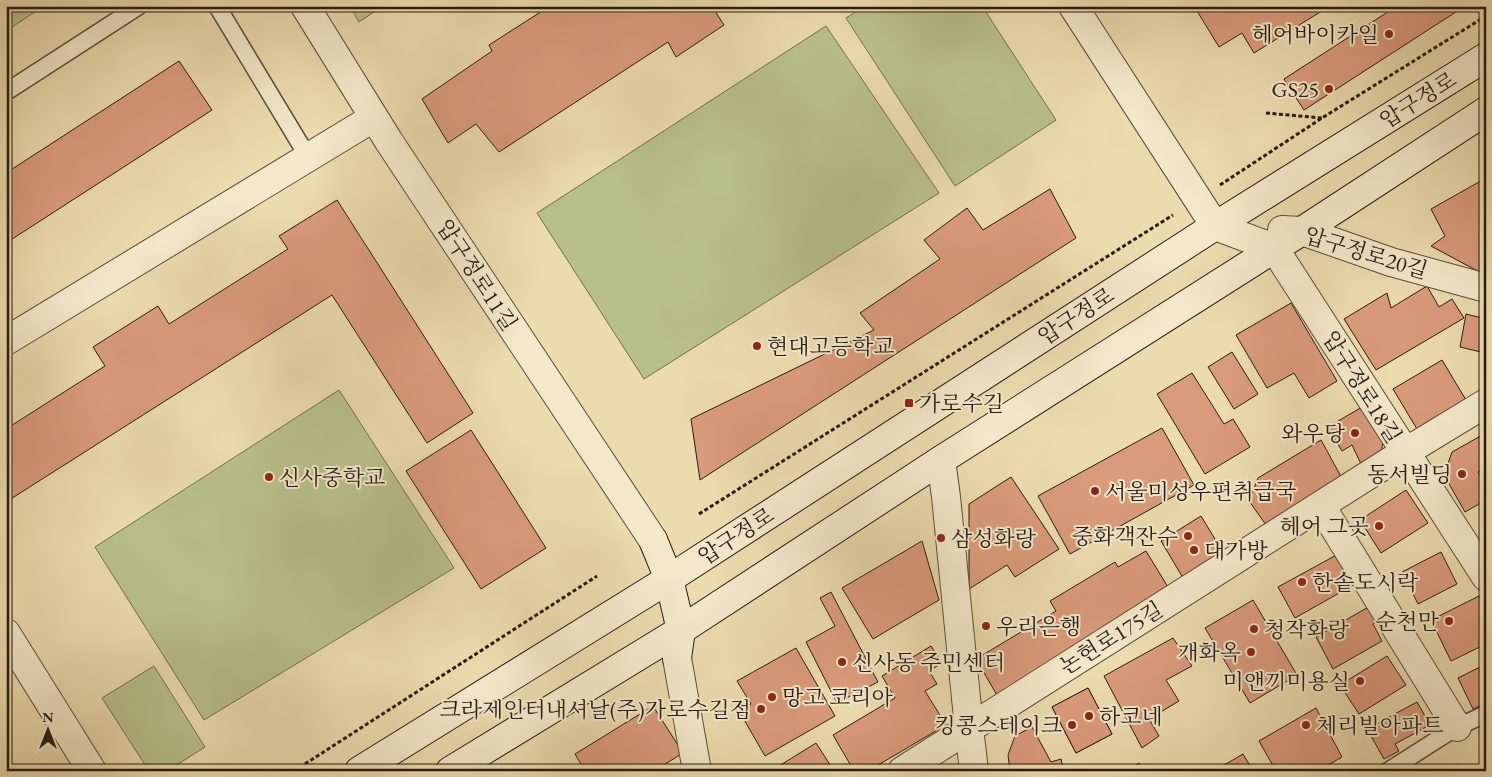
<svg xmlns="http://www.w3.org/2000/svg" width="1492" height="777" viewBox="0 0 1492 777" font-family="'EB Garamond','Noto Serif KR',serif">
<style>
.green{fill:#b8c089;stroke:#706e50}
.building{fill:#da9b7a;stroke:#271b17}
.lines{fill:none;stroke-linecap:round;stroke-linejoin:round}
.service-casing{stroke:#584b3c;stroke-width:19}
.minor-casing{stroke:#584b3c;stroke-width:30}
.tertiary-casing{stroke:#584b3c;stroke-width:30}
.secondary-casing{stroke:#271b17;stroke-width:30}
.path{stroke:#271b17;stroke-width:3;stroke-dasharray:4 2.5;stroke-linecap:butt}
.service{stroke:#f3e8ca;stroke-width:16}
.minor{stroke:#f3e8ca;stroke-width:28}
.tertiary{stroke:#f3e8ca;stroke-width:28}
.secondary{stroke:#f3e8ca;stroke-width:28}
.poi-dot{fill:#8f2418;stroke:#f3e8ca;stroke-width:2}
.labels{text-anchor:middle;dominant-baseline:central;stroke-width:4;stroke-linejoin:round;paint-order:stroke}
.poi-label{font-size:22px;fill:#271b17;stroke:#f3e8ca;text-anchor:start}
.street-label{font-size:22px;fill:#271b17;stroke:#f3e8ca}
</style>
<rect width="100%" height="100%" fill="#ecdbad"/>
<filter id="stains"><feTurbulence type="fractalNoise" baseFrequency=".004" numOctaves="4"/><feColorMatrix values="0 0 0 0 .2 0 0 0 0 .09 0 0 0 0 .02 0 0 0 .5 -.17"/></filter>
<radialGradient id="worn" r=".72"><stop offset=".6" stop-color="#630" stop-opacity="0"/><stop offset="1" stop-color="#630" stop-opacity=".3"/></radialGradient>
<!-- green -->
<g class="green">
<polygon points="6,6 44,6 6,31"/>
<polygon points="350,6 383,6 359,22"/>
<polygon points="865,6 982,6 1056,120 955,186 846,18"/>
<polygon points="826,26 939,193 644,379 537,213"/>
<polygon points="339,390 454,568 204,720 95,547"/>
<polygon points="154,666 205,747 167,771 149,771 102,698"/>
</g>
<!-- building -->
<g class="building">
<polygon points="550,6 723,6 715,11 724,25 676,57 668,42 499,152 476,124 448,143 422,99 492,51 489,45"/>
<polygon points="1194,6 1247,6 1249,9 1253,6 1330,6 1254,53 1242,33 1219,47"/>
<polygon points="1397,6 1457,6 1459,10 1304,110 1284,79"/>
<polygon points="179,61 212,110 6,243 6,173"/>
<polygon points="1486,178 1486,275 1485,275 1431,246 1445,236 1431,209"/>
<polygon points="1050,189 1076,238 700,480 691,419 874,330 860,313 940,259 924,240 967,208 983,230"/>
<polygon points="337,200 473,413 427,443 332,295 6,502 6,429 105,366 93,347 158,306 169,324 288,249 279,236"/>
<polygon points="1427,286 1439,307 1452,299 1464,318 1376,370 1344,319 1387,293 1391,308"/>
<polygon points="1291,303 1337,381 1309,398 1294,373 1267,388 1236,335"/>
<polygon points="1466,314 1486,319 1486,356 1485,353 1460,347"/>
<polygon points="1232,352 1258,394 1234,409 1208,367"/>
<polygon points="1442,360 1469,405 1420,434 1393,389"/>
<polygon points="1192,373 1224,424 1233,419 1250,447 1205,474 1157,394"/>
<polygon points="1362,407 1383,439 1381,457 1363,468 1352,445 1342,451 1328,427"/>
<polygon points="1162,428 1194,485 1070,554 1038,496"/>
<polygon points="471,430 546,548 481,589 406,471"/>
<polygon points="1486,433 1486,467 1478,472 1486,485 1486,500 1465,512 1444,475 1452,452"/>
<polygon points="1321,440 1344,482 1269,529 1249,501 1258,478"/>
<polygon points="1011,477 1059,549 1015,577 1007,565 969,589 969,504"/>
<polygon points="1406,490 1428,523 1381,553 1360,520"/>
<polygon points="1201,516 1227,559 1186,583 1161,541"/>
<polygon points="922,541 939,600 873,639 842,588"/>
<polygon points="1146,551 1171,592 998,697 976,659 1056,611 1050,601 1115,562 1118,567"/>
<polygon points="1441,552 1457,584 1418,604 1402,572"/>
<polygon points="1340,553 1357,583 1295,618 1278,587"/>
<polygon points="831,592 878,682 837,703 806,642 835,626 820,598"/>
<polygon points="1479,596 1486,609 1486,644 1451,661 1431,620"/>
<polygon points="1253,600 1297,675 1250,703 1205,628"/>
<polygon points="1372,605 1380,620 1373,624 1382,641 1333,669 1316,637"/>
<polygon points="1173,638 1192,666 1166,680 1179,701 1149,719 1159,736 1142,748 1104,676"/>
<polygon points="931,646 942,663 929,671 937,684 925,691 946,725 868,771 854,771 833,735 895,698 882,676"/>
<polygon points="796,648 835,716 765,756 739,711 751,704 737,681"/>
<polygon points="1387,656 1406,685 1359,714 1340,685"/>
<polygon points="1486,664 1486,703 1473,709 1458,678"/>
<polygon points="1088,688 1112,734 1076,753 1052,707"/>
<polygon points="1088,688 1112,734 1076,753 1052,707"/>
<polygon points="1417,702 1430,725 1395,744 1399,751 1384,759 1367,729"/>
<polygon points="653,706 683,753 654,771 585,771 575,754"/>
<polygon points="1316,708 1342,757 1318,771 1276,771 1259,741"/>
<polygon points="1032,727 1051,762 1061,759 1064,771 1010,771 1008,755 1015,736"/>
<polygon points="816,743 834,771 771,771"/>
<polygon points="1243,754 1253,771 1214,771"/>
<polygon points="1139,763 1143,771 1111,771 1121,765 1127,770"/>
</g>
<g class="lines">
<!-- service casing -->
<g class="service-casing">
<g id="service">
<polyline points="217,6 308,157"/>
<polyline points="6,92 139,6"/>
<polyline points="1388,771 1457,727 1486,714"/>
</g>
</g>
<!-- minor casing -->
<g class="minor-casing">
<g id="minor">
<polyline points="305,6 388,140 653,540"/>
<polyline points="1073,6 1215,226"/>
<polyline points="1215,226 1274,248 1486,577"/>
<polyline points="1282,230 1302,231 1391,262 1486,288"/>
<polyline points="6,341 373,118"/>
<polyline points="941,460 946,497 969,728 974,771"/>
<polyline points="1321,506 1457,727"/>
<polyline points="6,633 92,771"/>
<polyline points="902,771 1389,462 1486,403"/>
</g>
</g>
<!-- tertiary casing -->
<g class="tertiary-casing">
<polyline id="tertiary" points="677,658 697,771"/>
</g>
<!-- secondary casing -->
<g class="secondary-casing">
<g id="secondary">
<polyline points="653,540 669,579 681,630 677,658"/>
<polyline points="359,771 669,579 1215,226 1486,57"/>
<polyline points="450,771 681,630 941,460 1302,231 1486,111"/>
</g>
</g>
<!-- path -->
<g class="path">
<polyline points="1266,113 1322,118"/>
<polyline points="1220,185 1322,118 1486,16"/>
<polyline points="699,514 1173,215"/>
<polyline points="294,771 597,576"/>
</g>
<!-- service -->
<use href="#service" class="service"/>
<!-- minor -->
<use href="#minor" class="minor"/>
<!-- tertiary -->
<use href="#tertiary" class="tertiary"/>
<!-- secondary -->
<use href="#secondary" class="secondary"/>
</g>
<!-- markers -->
<g class="poi-dot">
<circle cx="1389" cy="34" r="5"/>
<circle cx="1329" cy="89" r="5"/>
<circle cx="757" cy="346" r="5"/>
<rect x="904" y="398" width="10" height="10" rx="2.5"/>
<circle cx="1355" cy="433" r="5"/>
<circle cx="1462" cy="474" r="5"/>
<circle cx="269" cy="477" r="5"/>
<circle cx="1095" cy="491" r="5"/>
<circle cx="1379" cy="526" r="5"/>
<circle cx="1188" cy="536" r="5"/>
<circle cx="941" cy="538" r="5"/>
<circle cx="1194" cy="550" r="5"/>
<circle cx="1302" cy="582" r="5"/>
<circle cx="1449" cy="621" r="5"/>
<circle cx="986" cy="626" r="5"/>
<circle cx="1254" cy="629" r="5"/>
<circle cx="1251" cy="652" r="5"/>
<circle cx="842" cy="662" r="5"/>
<circle cx="1360" cy="681" r="5"/>
<circle cx="772" cy="697" r="5"/>
<circle cx="761" cy="709" r="5"/>
<circle cx="1089" cy="716" r="5"/>
<circle cx="1072" cy="725" r="5"/>
<circle cx="1306" cy="725" r="5"/>
</g>
<g class="labels">
<!-- poi labels -->
<g class="poi-label">
<text x="1379" y="34" text-anchor="end">헤어바이카일</text>
<text x="1319" y="89" text-anchor="end">GS25</text>
<text x="767" y="346">현대고등학교</text>
<text x="919" y="403">가로수길</text>
<text x="1345" y="433" text-anchor="end">와우당</text>
<text x="1452" y="474" text-anchor="end">동서빌딩</text>
<text x="279" y="477">신사중학교</text>
<text x="1105" y="491">서울미성우편취급국</text>
<text x="1369" y="526" text-anchor="end">헤어 그곳</text>
<text x="1178" y="536" text-anchor="end">중화객잔수</text>
<text x="951" y="538">삼성화랑</text>
<text x="1204" y="550">대가방</text>
<text x="1312" y="582">한솥도시락</text>
<text x="1439" y="621" text-anchor="end">순천만</text>
<text x="996" y="626">우리은행</text>
<text x="1264" y="629">청작화랑</text>
<text x="1241" y="652" text-anchor="end">개화옥</text>
<text x="852" y="662">신사동 주민센터</text>
<text x="1350" y="681" text-anchor="end">미앤끼미용실</text>
<text x="782" y="697">망고 코리아</text>
<text x="751" y="709" text-anchor="end">크라제인터내셔날(주)가로수길점</text>
<text x="1099" y="716">하코네</text>
<text x="1062" y="725" text-anchor="end">킹콩스테이크</text>
<text x="1316" y="725">체리빌아파트</text>
</g>
<!-- street labels -->
<g class="street-label">
<text transform="translate(1418 100) rotate(-32)">압구정로</text>
<text transform="translate(1366 253) rotate(17)">압구정로20길</text>
<text transform="translate(477 275) rotate(57)">압구정로11길</text>
<text transform="translate(1076 316) rotate(-33)">압구정로</text>
<text transform="translate(1362 387) rotate(58)">압구정로18길</text>
<text transform="translate(736 536) rotate(-33)">압구정로</text>
<text transform="translate(1111 638) rotate(-32)">논현로175길</text>
</g>
</g>
<!-- margin -->
<rect width="1492" height="777" fill="none" stroke="#ecdbad" stroke-width="25"/>
<rect x="8" y="8" width="1477" height="762" fill="none" stroke="#271b17" stroke-width="2.5"/>
<rect x="12" y="12" width="1467" height="752" fill="none" stroke="#271b17"/>
<!-- north arrow -->
<g transform="translate(48 730)" stroke="#f3e8ca" stroke-width="4" paint-order="stroke">
<path d="M0-4L9 19L0 12L-9 19Z" fill="#271b17"/>
<text y="-8" font-size="14" font-weight="bold" text-anchor="middle" fill="#271b17">N</text>
</g>
<rect width="100%" height="100%" filter="url(#stains)"/>
<rect width="100%" height="100%" fill="url(#worn)"/>
</svg>
